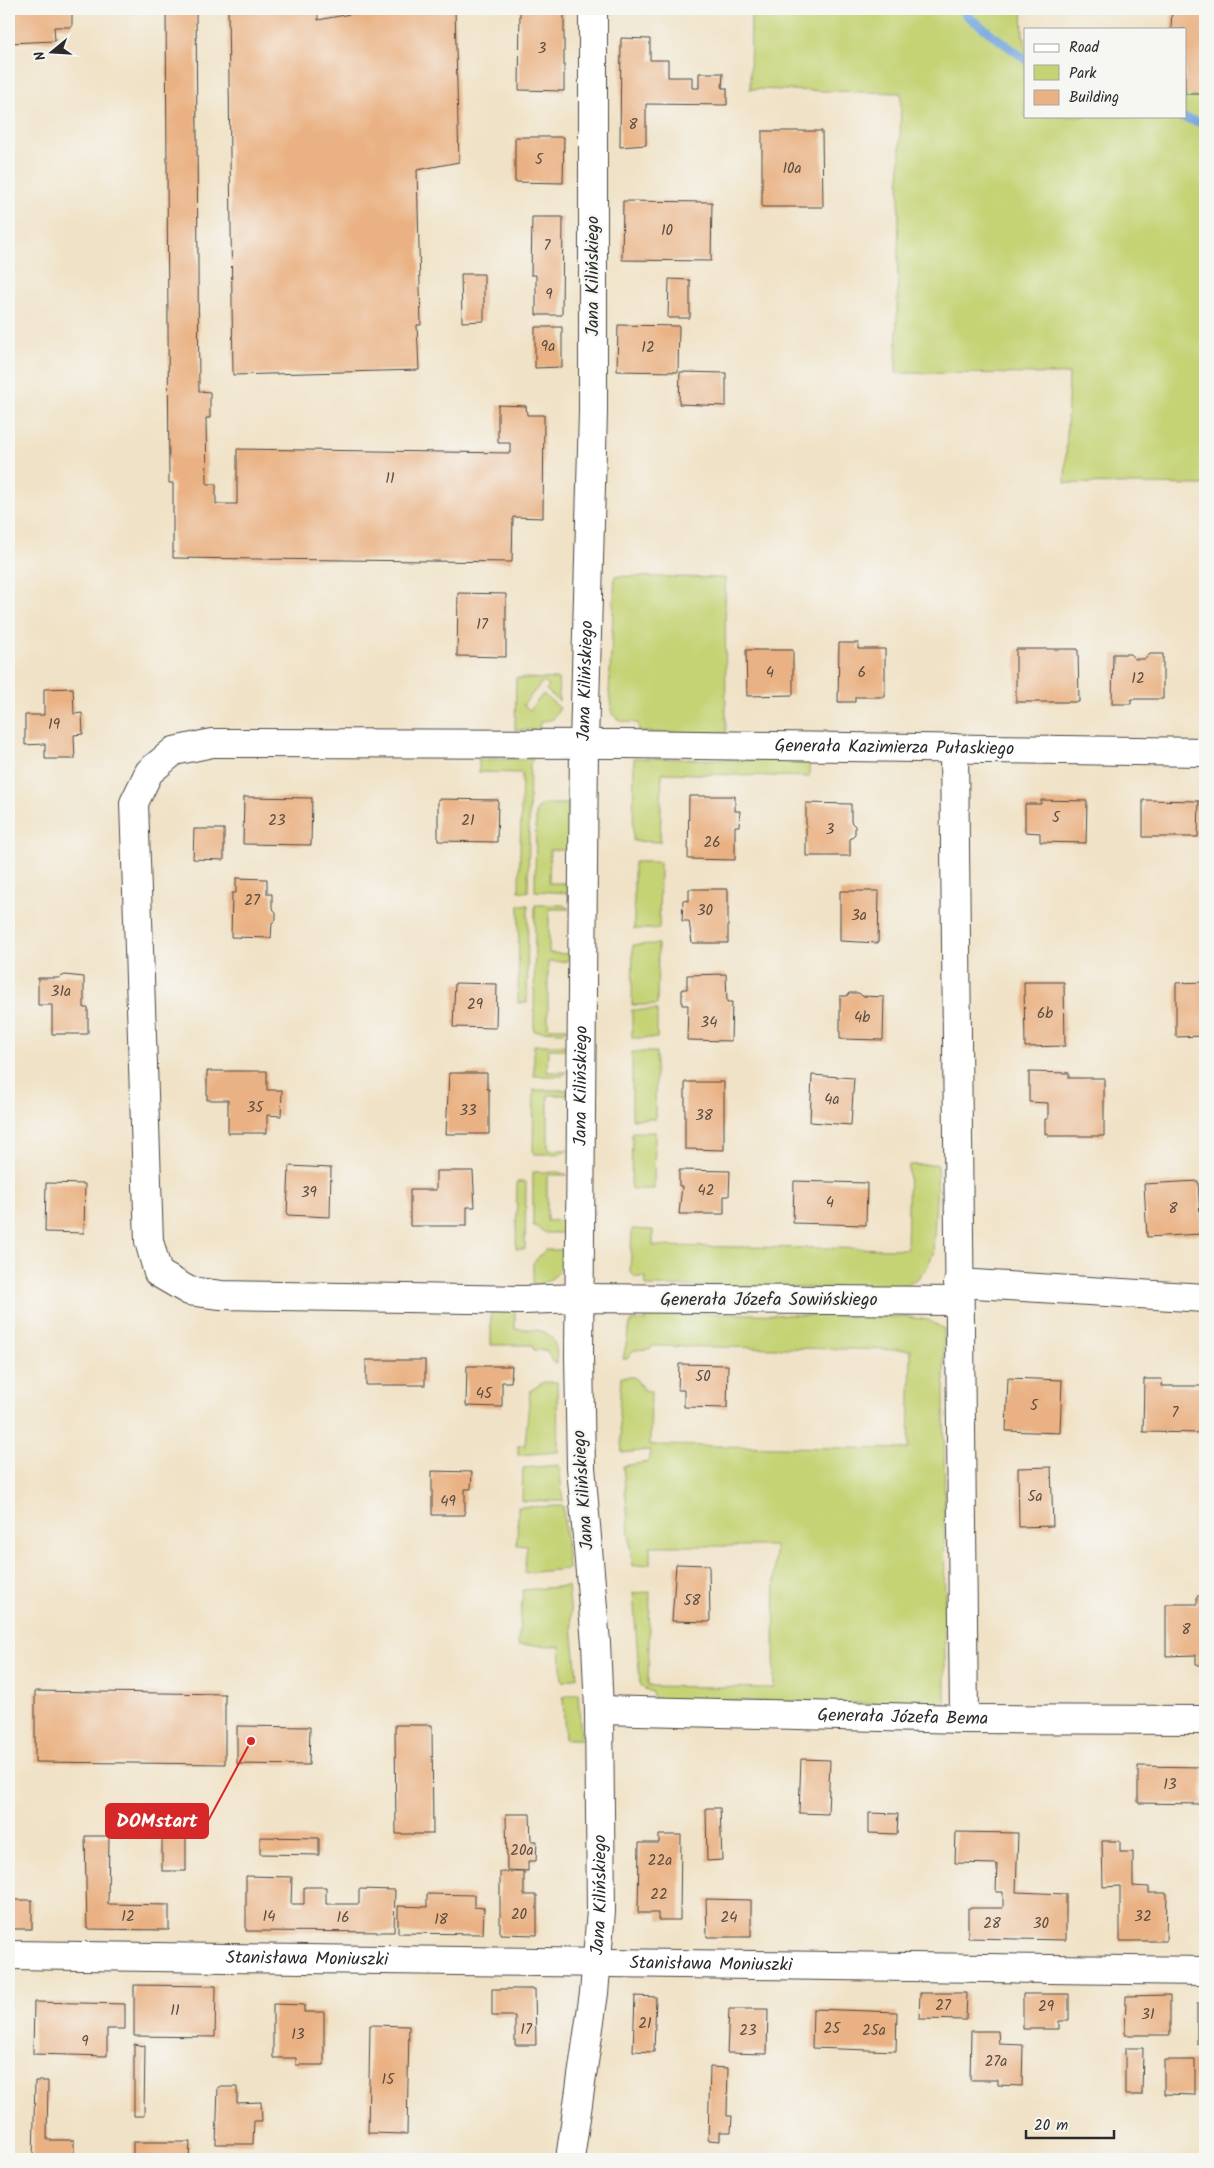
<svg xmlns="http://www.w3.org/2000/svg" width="1214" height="2168" viewBox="0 0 1214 2168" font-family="Kalam,sans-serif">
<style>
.green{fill:#c5d375;stroke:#787f50}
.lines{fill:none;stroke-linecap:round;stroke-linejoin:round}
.stream{stroke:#74a6df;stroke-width:9}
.building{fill:#eab284}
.minor-casing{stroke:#494642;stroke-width:30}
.minor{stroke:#fff;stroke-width:28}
.labels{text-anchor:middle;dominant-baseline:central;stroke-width:4.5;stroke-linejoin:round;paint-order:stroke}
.number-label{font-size:15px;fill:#5b4d41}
.street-label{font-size:18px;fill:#2b2b2b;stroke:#f6f6f2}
.leader{fill:none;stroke:#d62828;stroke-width:2}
.callout-dot{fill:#d62828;stroke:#f6f6f2;stroke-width:2}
.callout{fill:#d62828;stroke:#d62828;stroke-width:2}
.callout-label{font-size:19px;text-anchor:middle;font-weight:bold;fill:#fff}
</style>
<rect width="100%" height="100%" fill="#f6f6f2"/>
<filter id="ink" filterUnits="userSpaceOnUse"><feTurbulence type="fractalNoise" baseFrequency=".02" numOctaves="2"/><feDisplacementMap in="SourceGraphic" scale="10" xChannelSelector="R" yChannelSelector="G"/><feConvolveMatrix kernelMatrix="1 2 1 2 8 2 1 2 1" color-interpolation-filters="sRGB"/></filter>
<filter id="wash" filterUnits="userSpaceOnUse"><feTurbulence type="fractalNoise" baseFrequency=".0096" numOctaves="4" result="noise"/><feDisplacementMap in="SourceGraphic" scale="20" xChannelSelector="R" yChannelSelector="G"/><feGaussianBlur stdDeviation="1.12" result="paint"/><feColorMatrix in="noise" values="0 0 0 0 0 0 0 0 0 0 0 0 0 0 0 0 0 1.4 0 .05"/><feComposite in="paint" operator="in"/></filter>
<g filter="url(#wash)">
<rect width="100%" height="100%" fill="#f0e2c6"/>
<!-- green -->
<g class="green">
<polygon points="751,9 1022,9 1023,36 1025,37 1025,116 1185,116 1185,92 1205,99 1205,485 1065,483 1069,374 896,373 901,93 750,89"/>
<polygon points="615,576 725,578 726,734 639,732 638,723 620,721 612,714 609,692"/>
<polygon points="516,678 558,679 559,701 546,690 549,686 543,681 523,705 530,710 543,694 560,708 553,719 540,722 539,730 515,730"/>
<polygon points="634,758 809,761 809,777 662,773 660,842 633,841"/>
<polygon points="479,759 534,759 530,763 528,892 519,891 522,773 479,772"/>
<polygon points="543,804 569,804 569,850 550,850 549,883 569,883 569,893 535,891 536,811"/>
<polygon points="634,862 660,862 659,929 634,929"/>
<polygon points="519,905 528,905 527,1003 518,1003"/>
<polygon points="535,905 563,905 569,909 549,909 549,953 569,954 568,961 548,962 548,1028 568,1028 563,1032 534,1031"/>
<polygon points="658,944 657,1005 632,1005 633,945"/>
<rect x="632" y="1010" width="25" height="28"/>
<polygon points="534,1045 563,1045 568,1049 548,1049 547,1072 567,1072 562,1076 534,1076"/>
<polygon points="632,1052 656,1052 655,1119 632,1119"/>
<polygon points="534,1090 568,1090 568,1095 548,1095 548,1150 568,1150 561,1154 533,1154"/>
<polygon points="632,1132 655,1132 654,1189 631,1189"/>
<polygon points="938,1164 933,1254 926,1269 918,1278 905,1285 887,1289 645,1286 646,1277 635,1277 630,1272 632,1229 653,1230 653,1246 907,1249 909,1165"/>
<polygon points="533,1172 559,1172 566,1175 547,1175 547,1221 566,1220 566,1233 546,1233 533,1225"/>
<polygon points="517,1182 526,1182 525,1249 516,1249"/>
<path d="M545 1250H567C565 1269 553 1283 533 1285V1263Z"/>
<path d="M491 1307 515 1309V1329C544 1329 557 1330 557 1363H554L546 1350H534L532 1345H491Z"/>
<polygon points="645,1312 908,1317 928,1320 944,1329 945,1705 654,1699 652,1692 643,1688 640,1683 633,1593 650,1592 648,1686 774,1688 775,1546 650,1546 650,1564 632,1566 623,1466 648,1462 650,1450 622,1453 619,1413 621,1377 634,1377 644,1390 651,1391 650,1445 909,1449 911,1350 652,1346 651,1349 634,1350 627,1359 623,1359 630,1324 632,1321 645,1321"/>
<polygon points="544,1382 557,1382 558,1452 518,1455 518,1445 525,1445 530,1391"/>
<polygon points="559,1465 563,1501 522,1501 523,1468"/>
<polygon points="563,1506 568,1569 524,1573 527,1546 517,1545 518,1507"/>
<polygon points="568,1586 577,1677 562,1682 560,1646 518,1645 523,1590"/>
<polygon points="578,1693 581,1739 565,1739 563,1697"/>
</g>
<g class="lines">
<!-- stream -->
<g class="stream">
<polyline points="963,9 966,15 1025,59"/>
<polyline points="1177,116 1205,124"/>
</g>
</g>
<g id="blocks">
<!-- building -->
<g class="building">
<polygon points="25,9 72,9 72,27 54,27 55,41 9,43 9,11"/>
<polygon points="166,9 196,9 199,391 210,392 210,418 206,418 207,484 216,484 216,504 237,504 237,449 510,453 510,443 498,443 498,405 526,406 527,415 544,415 543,518 513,517 512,562 173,558 173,483 169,483"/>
<polygon points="228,9 318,9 318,20 377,9 382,9 383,14 410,9 455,9 459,162 417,170 421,325 417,325 419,370 233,375"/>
<polygon points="520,9 564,9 564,91 519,90"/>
<polygon points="1172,9 1205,9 1205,94 1185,94 1185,29 1171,29"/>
<polygon points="621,38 650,39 650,60 668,60 668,77 692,77 692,88 699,88 699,73 723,73 722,88 727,88 727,105 646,104 646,145 620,147"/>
<polygon points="762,131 822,131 823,207 762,207"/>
<polygon points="515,137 564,137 563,183 515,182"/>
<polygon points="623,201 712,202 711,261 622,260"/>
<polygon points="532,217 563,217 562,315 536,315 536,275 531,275"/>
<polygon points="461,274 484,274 484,321 462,322"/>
<polygon points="669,279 690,280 690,318 668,318"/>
<polygon points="618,325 679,326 678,372 617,371"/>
<polygon points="535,327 562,327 562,367 535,368"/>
<polygon points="680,372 726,373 726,406 679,404"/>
<polygon points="458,593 506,594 506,657 457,656"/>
<polygon points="839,643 858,643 858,649 885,649 885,697 855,697 855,702 838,702"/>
<polygon points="1016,649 1078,649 1079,702 1016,702"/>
<polygon points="746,650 793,650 793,695 747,696"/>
<polygon points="1113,654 1130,654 1135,659 1145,659 1150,654 1163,654 1163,699 1131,699 1131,704 1112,704"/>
<polygon points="73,688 74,714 82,713 83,734 74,735 75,759 45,759 45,744 25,745 25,715 44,715 44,689"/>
<polygon points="689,796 735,796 735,811 740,811 739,826 735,826 735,860 688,859"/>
<polygon points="244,797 312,798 311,845 243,844"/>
<polygon points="438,799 498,800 497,842 438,841"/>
<polygon points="1041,800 1087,801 1086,843 1040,842 1040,833 1025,832 1025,804 1041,804"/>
<polygon points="1143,800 1199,801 1198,837 1143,837"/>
<polygon points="806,803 851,804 851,822 855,826 855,834 850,839 850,856 806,856"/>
<polygon points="194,829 224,829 224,860 193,859"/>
<polygon points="236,878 267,879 267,894 272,894 272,908 276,912 276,919 272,923 271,938 231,937 232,893 236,893"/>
<polygon points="689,889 728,889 728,943 692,943 689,921 682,921 683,900 689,901"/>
<polygon points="840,891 879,891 878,943 840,941"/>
<polygon points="726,974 727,1002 732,1002 731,1041 687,1040 688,1005 682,1005 682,989 687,989 687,975"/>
<polygon points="65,975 84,977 84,1008 88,1008 88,1034 52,1034 52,1005 38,1005 38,978 58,978"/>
<polygon points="1024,982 1064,982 1065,1046 1025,1047"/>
<polygon points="1205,982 1205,1036 1176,1037 1176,983"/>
<polygon points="455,983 497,984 496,1028 453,1027"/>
<polygon points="849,993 859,993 862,996 884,997 883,1040 840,1039 840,996 847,996"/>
<polygon points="207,1071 267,1071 267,1090 282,1090 281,1116 267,1115 267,1133 228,1133 228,1100 207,1100"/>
<polygon points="1029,1072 1069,1073 1069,1078 1104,1078 1104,1136 1048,1136 1048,1133 1045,1134 1045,1119 1048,1119 1048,1103 1029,1102"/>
<polygon points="449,1073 487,1073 487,1089 489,1089 489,1134 446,1134"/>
<polygon points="812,1075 854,1078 851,1125 810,1122"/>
<polygon points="685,1082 724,1082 724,1150 685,1149"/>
<polygon points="289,1166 331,1168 330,1217 287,1215"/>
<polygon points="679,1170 730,1171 729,1196 724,1196 724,1214 679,1214 682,1186 679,1186"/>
<polygon points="436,1171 473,1171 475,1207 467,1207 467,1226 410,1226 410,1190 436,1190"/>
<polygon points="794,1181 867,1183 866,1225 793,1223"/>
<polygon points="1198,1181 1201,1234 1147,1237 1144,1184"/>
<polygon points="46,1183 85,1184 84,1233 45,1232"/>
<rect x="366" y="1360" width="59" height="25"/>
<polygon points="679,1364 728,1365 727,1408 684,1407 684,1390 678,1390"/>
<polygon points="467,1366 512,1366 511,1382 502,1382 502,1407 466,1406"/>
<polygon points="1008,1378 1062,1380 1060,1433 1006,1431"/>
<polygon points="1144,1379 1162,1379 1161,1386 1205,1386 1205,1433 1143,1432"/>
<polygon points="1051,1467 1053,1526 1019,1527 1018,1468"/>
<polygon points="432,1471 472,1472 471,1489 465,1489 465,1515 432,1515"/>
<polygon points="676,1564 709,1565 710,1622 672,1621"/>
<polygon points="1197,1596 1205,1596 1205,1665 1196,1665 1196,1655 1166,1656 1166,1604 1197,1604"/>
<polygon points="35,1691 225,1694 225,1764 35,1762"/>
<polygon points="395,1725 432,1725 433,1834 396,1834"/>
<polygon points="237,1726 310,1727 309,1765 237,1764"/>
<polygon points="801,1759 830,1760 828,1814 799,1813"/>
<polygon points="1138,1766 1203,1767 1202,1804 1138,1803"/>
<polygon points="706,1808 720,1808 722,1860 707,1861"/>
<polygon points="869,1813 898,1814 897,1834 869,1833"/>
<polygon points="506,1814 530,1814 531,1841 537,1841 536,1861 528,1861 528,1871 507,1870"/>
<polygon points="956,1832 1018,1833 1016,1892 1066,1894 1066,1940 968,1938 968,1908 1003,1908 1003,1892 996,1892 997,1864 955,1863"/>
<polygon points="659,1835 681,1835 680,1920 658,1920 658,1913 638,1913 639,1843 659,1843"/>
<polygon points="85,1836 109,1836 108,1904 169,1905 169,1930 87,1929"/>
<rect x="162" y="1836" width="24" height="35"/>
<polygon points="260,1837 319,1838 319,1855 260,1854"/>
<polygon points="1102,1841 1120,1841 1120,1852 1133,1852 1133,1886 1149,1887 1149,1893 1167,1893 1166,1941 1120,1941 1120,1886 1103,1887"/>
<polygon points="500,1872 524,1872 524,1895 537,1895 537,1935 500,1934"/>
<polygon points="246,1876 292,1877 291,1904 304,1904 304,1887 326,1887 326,1904 359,1904 359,1889 395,1890 394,1932 246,1931"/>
<polygon points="427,1894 474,1895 474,1907 484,1908 483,1934 398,1933 398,1906 427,1907"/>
<polygon points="706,1899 751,1900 751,1937 707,1937"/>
<rect x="9" y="1900" width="23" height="29"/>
<polygon points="9,1980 11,1980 10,2010 9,2010"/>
<polygon points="134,1985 216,1986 215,2037 134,2036"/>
<polygon points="492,1989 535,1989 536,2045 515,2045 515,2016 492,2016"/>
<polygon points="920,1993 967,1993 966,2020 919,2019"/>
<polygon points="1023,1994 1069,1994 1069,2021 1059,2021 1059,2029 1023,2029"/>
<polygon points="1170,1995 1170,2035 1125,2035 1126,1996"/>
<polygon points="635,1996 656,1997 654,2052 633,2051"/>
<polygon points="34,2002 125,2004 125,2029 107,2029 107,2056 33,2054"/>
<polygon points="273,2004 304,2005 304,2012 324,2012 324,2065 296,2065 296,2058 273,2058"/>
<rect x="1197" y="2004" width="8" height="40"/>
<polygon points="729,2009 768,2009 767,2054 727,2053"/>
<polygon points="813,2009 897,2012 896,2051 812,2048"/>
<polygon points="370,2025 409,2026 407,2134 368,2133"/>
<polygon points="971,2031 998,2031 999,2044 1023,2045 1022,2086 998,2085 998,2080 970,2080"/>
<polygon points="134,2044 145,2046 144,2116 134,2116"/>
<polygon points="1125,2048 1143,2048 1142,2095 1125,2095"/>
<polygon points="1164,2060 1195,2060 1195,2095 1164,2094"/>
<polygon points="710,2067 728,2068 727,2116 732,2116 731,2132 720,2132 720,2141 708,2140"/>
<polygon points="35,2081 48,2081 47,2140 74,2140 74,2159 33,2159"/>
<polygon points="218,2087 237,2087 237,2103 261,2102 262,2121 254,2121 253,2144 216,2144"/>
<polygon points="133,2142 190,2142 189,2159 133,2159"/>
</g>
</g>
</g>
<g filter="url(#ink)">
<use href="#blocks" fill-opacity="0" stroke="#494642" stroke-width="1"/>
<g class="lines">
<!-- minor casing -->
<g class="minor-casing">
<g id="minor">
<polyline points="954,748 964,1719"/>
<polyline points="958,1283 1205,1298"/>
<path id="s1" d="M958 1301 579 1298 524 1300 221 1295 189 1291 158 1273 149 1241 134 803 149 772 174 751 212 743 625 744 1205 752"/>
<path id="s2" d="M599 1710 964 1719 1205 1720"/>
<path id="s3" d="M9 1955 1205 1971"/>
<path id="s4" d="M570 2159 594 1993 601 1911 599 1710 596 1643 581 1467 579 1356 584 744 593 412V9"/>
</g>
</g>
<!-- minor -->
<use href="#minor" class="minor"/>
</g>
</g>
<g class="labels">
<!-- number labels -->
<g class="number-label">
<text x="542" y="49">3</text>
<text x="633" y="125">8</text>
<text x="539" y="160">5</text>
<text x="792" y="169">10a</text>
<text x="667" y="231">10</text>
<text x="547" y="246">7</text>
<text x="549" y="295">9</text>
<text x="548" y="347">9a</text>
<text x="648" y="348">12</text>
<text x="390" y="479">11</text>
<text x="482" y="625">17</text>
<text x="770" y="673">4</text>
<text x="862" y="673">6</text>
<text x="1138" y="679">12</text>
<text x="54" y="725">19</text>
<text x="1056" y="818">5</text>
<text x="277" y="821">23</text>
<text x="468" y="821">21</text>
<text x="830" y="830">3</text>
<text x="712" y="843">26</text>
<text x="252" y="901">27</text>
<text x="705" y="911">30</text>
<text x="859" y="916">3a</text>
<text x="61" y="992">31a</text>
<text x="475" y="1005">29</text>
<text x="1045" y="1014">6b</text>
<text x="862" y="1018">4b</text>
<text x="709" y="1023">34</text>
<text x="832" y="1100">4a</text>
<text x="255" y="1108">35</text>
<text x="468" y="1111">33</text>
<text x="704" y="1116">38</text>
<text x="706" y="1191">42</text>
<text x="309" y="1193">39</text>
<text x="830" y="1203">4</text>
<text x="1173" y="1209">8</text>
<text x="703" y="1377">50</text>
<text x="484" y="1394">45</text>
<text x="1034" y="1406">5</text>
<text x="1175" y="1413">7</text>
<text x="1035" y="1497">5a</text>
<text x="448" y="1502">49</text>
<text x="692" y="1601">58</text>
<text x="1186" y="1630">8</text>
<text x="1170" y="1785">13</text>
<text x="522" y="1851">20a</text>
<text x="660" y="1861">22a</text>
<text x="659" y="1895">22</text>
<text x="519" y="1915">20</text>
<text x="128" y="1917">12</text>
<text x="269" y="1917">14</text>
<text x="1143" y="1917">32</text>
<text x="343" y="1918">16</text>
<text x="729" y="1918">24</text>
<text x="441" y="1920">18</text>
<text x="992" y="1924">28</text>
<text x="1041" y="1924">30</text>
<text x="943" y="2006">27</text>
<text x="1046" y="2007">29</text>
<text x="175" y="2011">11</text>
<text x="1148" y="2015">31</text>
<text x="645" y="2024">21</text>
<text x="832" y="2029">25</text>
<text x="526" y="2030">17</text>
<text x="748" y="2031">23</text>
<text x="874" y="2031">25a</text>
<text x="298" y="2035">13</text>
<text x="85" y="2042">9</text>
<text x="996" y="2062">27a</text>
<text x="388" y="2080">15</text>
</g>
<!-- street labels -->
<g class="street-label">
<text transform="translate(593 276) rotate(-90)">Jana Kilińskiego</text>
<text stroke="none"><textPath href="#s4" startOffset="1481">Jana Kilińskiego</textPath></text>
<text stroke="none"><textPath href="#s1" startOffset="2065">Generała Kazimierza Pułaskiego</textPath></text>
<text stroke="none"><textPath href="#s4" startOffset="1076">Jana Kilińskiego</textPath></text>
<text x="769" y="1300">Generała Józefa Sowińskiego</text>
<text transform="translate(584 1490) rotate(-94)">Jana Kilińskiego</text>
<text stroke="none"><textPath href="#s2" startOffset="304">Generała Józefa Bema</textPath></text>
<text stroke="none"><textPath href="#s4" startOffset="266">Jana Kilińskiego</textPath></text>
<text stroke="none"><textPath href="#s3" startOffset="298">Stanisława Moniuszki</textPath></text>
<text stroke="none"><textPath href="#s3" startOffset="702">Stanisława Moniuszki</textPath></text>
</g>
</g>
<!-- callouts -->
<path class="leader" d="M251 1741L208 1821"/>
<circle class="callout-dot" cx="251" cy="1741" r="5"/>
<rect class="callout" x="106" y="1804" width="102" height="34" rx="5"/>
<g class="callout-label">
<text x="157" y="1827">DOMstart</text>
</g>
<!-- margin -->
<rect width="1214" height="2168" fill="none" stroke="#f6f6f2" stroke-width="30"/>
<!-- legend -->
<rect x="1024" y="28" width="162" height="90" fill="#f6f6f2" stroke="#a5a5a2"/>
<rect x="1034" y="44" width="25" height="8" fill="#ffffff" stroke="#a5a5a2"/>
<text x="1069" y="52" font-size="15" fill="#2b2b2b">Road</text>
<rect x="1034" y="65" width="25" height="15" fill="#c5d375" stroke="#a5a5a2"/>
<text x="1069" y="78" font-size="15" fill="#2b2b2b">Park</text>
<rect x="1034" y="90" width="25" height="15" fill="#eab284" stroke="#a5a5a2"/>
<text x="1069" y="102" font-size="15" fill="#2b2b2b">Building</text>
<!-- north arrow -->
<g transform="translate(52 52) rotate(252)" stroke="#f6f6f2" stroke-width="4" paint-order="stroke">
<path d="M0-4L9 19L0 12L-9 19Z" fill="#2b2b2b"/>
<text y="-8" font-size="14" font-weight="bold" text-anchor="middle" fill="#2b2b2b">N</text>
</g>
<!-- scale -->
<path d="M1026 2130v8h88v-8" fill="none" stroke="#2b2b2b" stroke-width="2.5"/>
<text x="1034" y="2130" font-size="15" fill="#2b2b2b" stroke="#f6f6f2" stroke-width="4" paint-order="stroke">20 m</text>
</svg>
